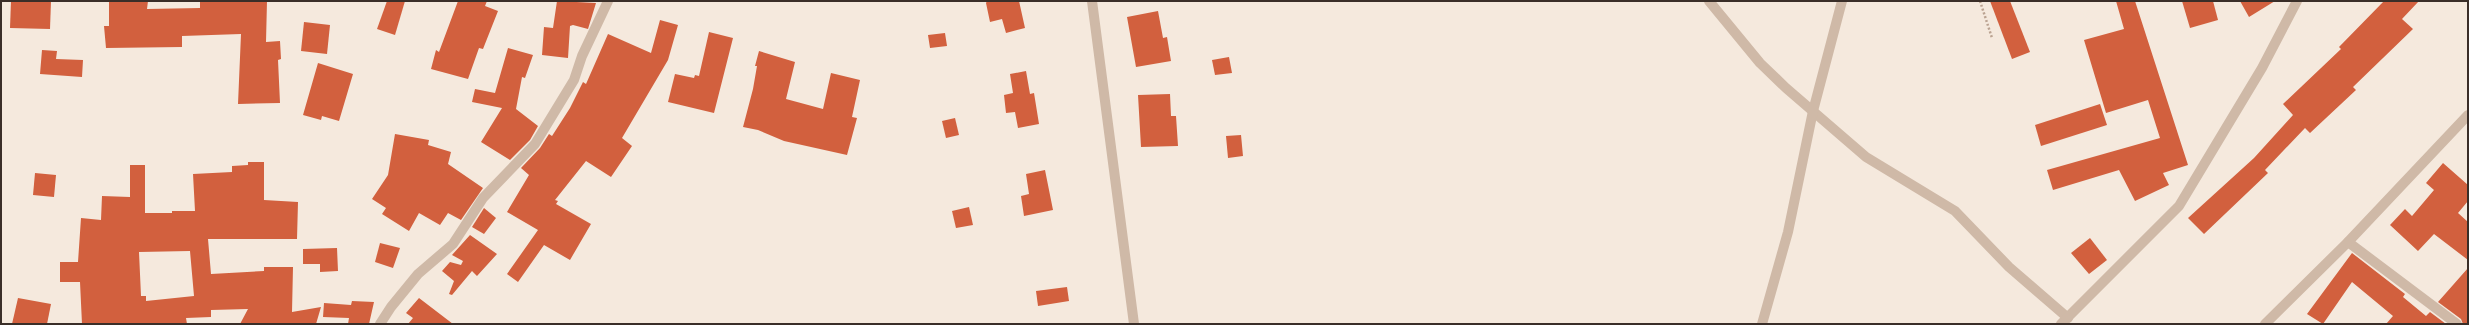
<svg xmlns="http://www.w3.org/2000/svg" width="2469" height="325" viewBox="0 0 2469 325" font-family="Mulish,sans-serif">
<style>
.building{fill:#d2603e;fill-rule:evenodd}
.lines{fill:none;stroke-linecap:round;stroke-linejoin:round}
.path{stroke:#bba391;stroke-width:2.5;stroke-dasharray:2 2;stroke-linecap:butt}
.minor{stroke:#cfb9a7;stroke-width:10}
</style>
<rect width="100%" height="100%" fill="#f5e9dd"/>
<!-- building -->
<g class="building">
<polygon points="11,1 51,1 50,29 10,28"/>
<polygon points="109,1 148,1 147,9 200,8 200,1 267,1 266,42 280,41 281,59 278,60 280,103 238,104 241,34 182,36 182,47 106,48 104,26 109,26"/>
<polygon points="387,1 405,1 395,35 377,29"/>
<polygon points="458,1 487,1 485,6 498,11 483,49 479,48 468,79 431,69 436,50 439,52"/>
<polygon points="557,1 596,3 588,29 573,25 570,26 568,58 542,55 544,27 553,28"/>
<polygon points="987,1 1019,1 1025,28 1006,33 1002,19 990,22 986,3"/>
<polygon points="1990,1 2010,1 2030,52 2012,59"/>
<polygon points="2116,1 2135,1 2188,165 2163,173 2169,185 2135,201 2119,170 2053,190 2047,170 2160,138 2148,100 2106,113 2084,40 2124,29"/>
<polygon points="2182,1 2213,1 2218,20 2190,28"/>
<polygon points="2240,1 2275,1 2249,17"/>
<polygon points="2384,1 2419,1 2402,19 2413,29 2353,87 2356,90 2310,133 2305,128 2265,170 2268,173 2204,234 2188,218 2254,158 2293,115 2283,104 2341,49 2339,47"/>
<polygon points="1158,11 1163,38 1167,37 1171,61 1136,67 1127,17"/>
<polygon points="660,20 678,25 668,60 622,138 632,146 611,177 586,161 555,200 558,201 556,204 591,224 570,260 544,245 518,282 507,274 538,230 507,212 529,175 521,168 540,148 549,134 552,136 570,108 583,82 586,84 608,34 651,53"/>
<polygon points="304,22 330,25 327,54 301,51"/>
<polygon points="709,32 733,38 714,113 668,102 675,74 694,78 695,75 699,76"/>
<polygon points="945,33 947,46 930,48 928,35"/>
<polygon points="508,48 533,55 525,78 522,77 516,109 538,126 530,140 510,160 481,142 502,108 472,102 475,89 495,93"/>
<polygon points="42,50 57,51 56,59 83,60 82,77 40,74"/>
<polygon points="759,51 795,62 786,99 823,109 831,73 860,80 852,117 857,118 847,155 784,141 758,130 743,127 753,89 757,66 755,66"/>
<polygon points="1229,57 1232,73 1215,75 1212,60"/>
<polygon points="318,63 353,74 339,121 322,116 321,120 303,115"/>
<polygon points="1026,71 1030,94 1034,93 1039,124 1018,128 1015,112 1006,113 1004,95 1013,93 1010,74"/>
<polygon points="1170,94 1171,116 1176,116 1178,146 1141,147 1138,95"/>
<polygon points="2100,104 2107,125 2041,146 2035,125"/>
<polygon points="955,118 959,135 946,138 942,121"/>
<polygon points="395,134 429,140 428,145 451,152 448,164 483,188 461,220 448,213 440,225 419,213 409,231 382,214 386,208 372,199 388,175"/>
<polygon points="1241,135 1243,156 1228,158 1226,136"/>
<path d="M248 162H264V200L298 202 297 239H208L211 274 264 271V267H293L292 312 321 307 316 324H240L248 309 211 310V317L186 318 187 324H82L80 282H60V262H78L81 218 101 220 102 196 130 197V165H145V213H172V211H195L193 174 232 172V166L248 165ZM190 251 194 296 146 301V296H141L139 252Z"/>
<polygon points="2443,163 2468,185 2468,201 2458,213 2468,222 2468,260 2434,234 2418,251 2390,225 2405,209 2412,216 2434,190 2426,183"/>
<polygon points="1045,170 1053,210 1024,216 1021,196 1029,194 1026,174"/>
<polygon points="35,173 56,175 54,197 33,195"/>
<polygon points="969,207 973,225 956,228 952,211"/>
<polygon points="484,208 496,218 484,234 472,227"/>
<polygon points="470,235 497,254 477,276 472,271 452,295 449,294 454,281 442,271 450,262 461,265 463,261 452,255"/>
<polygon points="2090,238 2107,260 2089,274 2071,253"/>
<polygon points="380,243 400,248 393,268 375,262"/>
<polygon points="337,248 338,271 320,272 320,264 303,264 303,249"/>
<polygon points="2352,253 2405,294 2403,297 2426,316 2430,312 2446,324 2386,324 2393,316 2352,282 2323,324 2307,314"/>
<polygon points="2468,268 2468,324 2463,324 2461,319 2438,302"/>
<polygon points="1067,287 1069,301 1038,306 1036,291"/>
<polygon points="18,298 51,304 47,324 12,324"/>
<polygon points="419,298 453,324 408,324 413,318 406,313"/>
<polygon points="352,301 374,302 369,324 348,324 349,318 323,317 324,303 351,305"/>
</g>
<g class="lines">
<!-- path -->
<polyline class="path" points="1980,1 1992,38"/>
<!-- minor -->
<g class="minor">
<polyline points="1092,1 1134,324"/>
<polyline points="1709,1 1760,63 1786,88 1866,157 1955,211 2009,267 2068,318"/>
<polyline points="2348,242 2457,324"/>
<polyline points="380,324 391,307 418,274 453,244 483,198 535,144 574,80 582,56 608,1"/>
<polyline points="1762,324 1788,232 1813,111 1842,1"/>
<polyline points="2061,324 2179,206 2262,68 2297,1"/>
<polyline points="2265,324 2348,242 2468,115"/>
</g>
</g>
<!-- border -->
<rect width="2469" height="325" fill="none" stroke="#3a2e28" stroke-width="4"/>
</svg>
